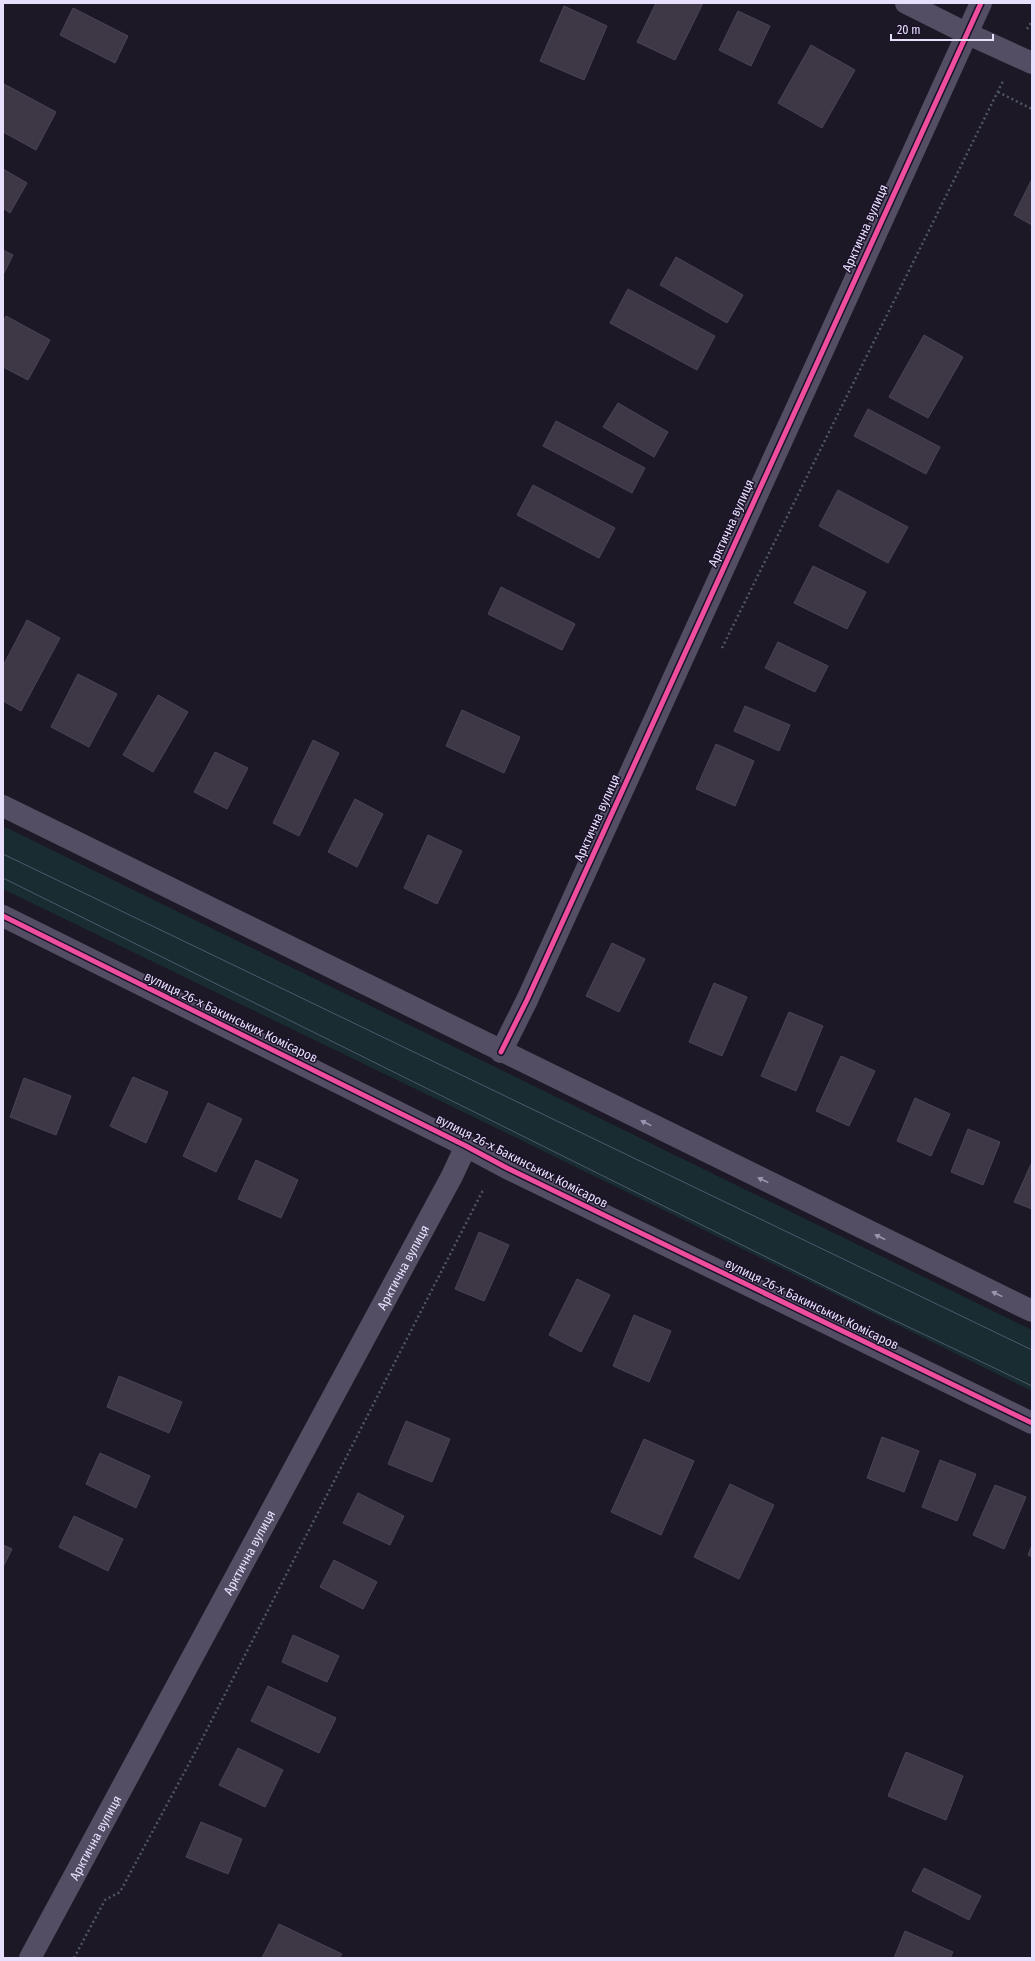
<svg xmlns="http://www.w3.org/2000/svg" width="1035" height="1961" viewBox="0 0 1035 1961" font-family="'Fira Sans Condensed',sans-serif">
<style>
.green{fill:#182c32}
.building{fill:#3d3746;stroke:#4b4457}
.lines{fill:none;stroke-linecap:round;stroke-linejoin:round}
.path{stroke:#4f5666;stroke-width:2.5;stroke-dasharray:2 3;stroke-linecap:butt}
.minor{stroke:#544e65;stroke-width:22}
.tram{stroke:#4e596e;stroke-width:1}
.cycleway-casing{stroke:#1c132a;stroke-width:8}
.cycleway{stroke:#ef4d9e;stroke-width:5}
.oneway{fill:#9e96b1}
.labels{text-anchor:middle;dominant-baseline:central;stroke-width:3;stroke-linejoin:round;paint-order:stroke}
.street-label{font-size:13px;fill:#e8dffd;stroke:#1c132a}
</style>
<rect width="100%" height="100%" fill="#1d1825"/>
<!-- green -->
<polygon class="green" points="3,826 1032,1330 1032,1391 531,1145 3,889"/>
<!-- building -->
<g class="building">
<polygon points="656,3 703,3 675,60 637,42"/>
<polygon points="564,6 607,26 584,80 540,61"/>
<polygon points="73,8 128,36 115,63 60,35"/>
<polygon points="738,11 770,26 751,66 719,50"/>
<polygon points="811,45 855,70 822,128 778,103"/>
<polygon points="4,84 56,112 36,150 3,132"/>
<polygon points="3,169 27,183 10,213 3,208"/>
<polygon points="1032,179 1032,225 1014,215"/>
<polygon points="3,250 13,255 3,275"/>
<polygon points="676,257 743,295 727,323 660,285"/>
<polygon points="628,289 715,336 697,370 610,323"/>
<polygon points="6,316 50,340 28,380 3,367 3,322"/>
<polygon points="924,335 963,357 928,418 889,397"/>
<polygon points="618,403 668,432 654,457 603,427"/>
<polygon points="868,409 940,447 926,474 854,436"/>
<polygon points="556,421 645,468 632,493 543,446"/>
<polygon points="533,485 615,528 599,558 517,515"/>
<polygon points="838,490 908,527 888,563 819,526"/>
<polygon points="813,566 866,592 847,629 794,603"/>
<polygon points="501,587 575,624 562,650 488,614"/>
<polygon points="27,620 60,638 21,711 3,701 3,666"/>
<polygon points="778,642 828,666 815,692 765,668"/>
<polygon points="78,674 117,694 89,747 51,727"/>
<polygon points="158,695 188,712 153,772 123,755"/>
<polygon points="745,706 790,725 779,751 734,731"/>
<polygon points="462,710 520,737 504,773 446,746"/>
<polygon points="313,740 339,753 299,836 273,823"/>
<polygon points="716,744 754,761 735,806 696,789"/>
<polygon points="215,752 248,768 227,809 194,792"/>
<polygon points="355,799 383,814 357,867 328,852"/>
<polygon points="428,835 462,851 437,904 404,888"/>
<polygon points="612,943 645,959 619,1012 586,996"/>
<polygon points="714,983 747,997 722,1056 689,1042"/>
<polygon points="789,1012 823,1026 796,1091 761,1076"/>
<polygon points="841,1056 875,1071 849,1126 816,1111"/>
<polygon points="133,1077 168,1092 146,1143 110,1126"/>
<polygon points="24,1078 71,1096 56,1135 10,1117"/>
<polygon points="915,1098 950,1114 931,1156 897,1141"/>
<polygon points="208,1103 242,1119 216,1172 183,1156"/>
<polygon points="968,1129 1000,1142 983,1185 951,1172"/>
<polygon points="256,1160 298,1180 281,1218 238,1199"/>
<polygon points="1032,1162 1032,1209 1014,1202"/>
<polygon points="479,1232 509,1245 484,1301 455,1289"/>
<polygon points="577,1279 610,1295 581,1352 549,1335"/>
<polygon points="634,1315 671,1331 649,1382 613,1366"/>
<polygon points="119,1376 182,1402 169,1433 107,1407"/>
<polygon points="406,1421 450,1439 432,1482 388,1464"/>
<polygon points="882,1437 919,1451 904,1492 867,1478"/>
<polygon points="644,1439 694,1461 661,1535 611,1512"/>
<polygon points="100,1453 150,1476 136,1508 86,1484"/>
<polygon points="940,1460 976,1474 957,1521 922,1507"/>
<polygon points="730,1484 774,1505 739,1579 694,1557"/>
<polygon points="995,1485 1026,1497 1004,1549 973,1535"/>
<polygon points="358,1493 404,1516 390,1545 343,1523"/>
<polygon points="74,1516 123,1539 108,1571 59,1547"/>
<polygon points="3,1545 12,1549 3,1567"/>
<polygon points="1032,1545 1032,1557 1028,1555"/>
<polygon points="334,1560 377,1582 363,1609 320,1587"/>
<polygon points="293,1635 339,1656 327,1682 282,1662"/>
<polygon points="268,1686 336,1718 319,1753 251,1721"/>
<polygon points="238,1748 283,1770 265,1807 219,1785"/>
<polygon points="906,1752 963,1776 946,1820 888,1796"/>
<polygon points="201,1822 242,1839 228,1874 186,1857"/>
<polygon points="924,1868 981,1896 969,1920 912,1891"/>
<polygon points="279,1924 342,1954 339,1958 262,1958"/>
<polygon points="905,1931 953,1952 950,1958 894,1958"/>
</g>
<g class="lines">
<!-- path -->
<g class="path">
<polyline points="1027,29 1032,21"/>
<polyline points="998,92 1032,109"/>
<polyline points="722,648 1003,81"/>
<polyline points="74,1958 105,1900 120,1892 199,1745 482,1192 485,1189"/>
</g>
<!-- minor -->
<g class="minor">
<polyline points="906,3 966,33 1032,63"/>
<polyline points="3,806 1032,1311"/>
<polyline points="3,916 466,1146 507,1168 1032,1423"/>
<polyline points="501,1052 527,1000 981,3"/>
<path id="s1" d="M30 1958 452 1176 466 1146"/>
</g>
<!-- tram -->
<g class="tram">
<polyline points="3,854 1032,1350"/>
<polyline points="3,878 873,1310 1032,1386"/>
</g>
<!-- cycleway casing -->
<g class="cycleway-casing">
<g id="cycleway">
<polyline points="3,916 466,1146 507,1168 1032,1423"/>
<polyline points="501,1052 527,1000 981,3"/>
</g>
</g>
<!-- cycleway -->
<use href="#cycleway" class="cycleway"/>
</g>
<!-- one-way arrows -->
<defs><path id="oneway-solid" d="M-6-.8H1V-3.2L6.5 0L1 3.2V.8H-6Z"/></defs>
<g class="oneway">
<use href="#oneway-solid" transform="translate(646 1123) rotate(-154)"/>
<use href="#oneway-solid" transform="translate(763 1180) rotate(-154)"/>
<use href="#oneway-solid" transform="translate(880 1237) rotate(-154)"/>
<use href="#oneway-solid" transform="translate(997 1294) rotate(-154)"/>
</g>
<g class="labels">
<!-- street labels -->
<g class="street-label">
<text transform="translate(865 228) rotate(-66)">Арктична вулиця</text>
<text transform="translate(731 523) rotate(-66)">Арктична вулиця</text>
<text transform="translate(597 818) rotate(-66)">Арктична вулиця</text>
<text transform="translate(231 1017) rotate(26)">вулиця 26-х Бакинських Комісаров</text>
<text transform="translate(522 1161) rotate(27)">вулиця 26-х Бакинських Комісаров</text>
<text stroke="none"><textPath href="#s1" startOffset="785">Арктична вулиця</textPath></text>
<text transform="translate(812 1304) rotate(26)">вулиця 26-х Бакинських Комісаров</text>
<text stroke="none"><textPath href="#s1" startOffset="461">Арктична вулиця</textPath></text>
<text stroke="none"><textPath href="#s1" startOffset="137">Арктична вулиця</textPath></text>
</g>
</g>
<!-- border -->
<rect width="1035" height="1961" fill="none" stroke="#e8dffd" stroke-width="8"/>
<!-- scale -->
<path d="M891 34v6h102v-6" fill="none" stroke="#e8dffd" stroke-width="2"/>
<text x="897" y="34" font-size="12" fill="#e8dffd" stroke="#1c132a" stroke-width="3" paint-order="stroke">20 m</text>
</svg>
